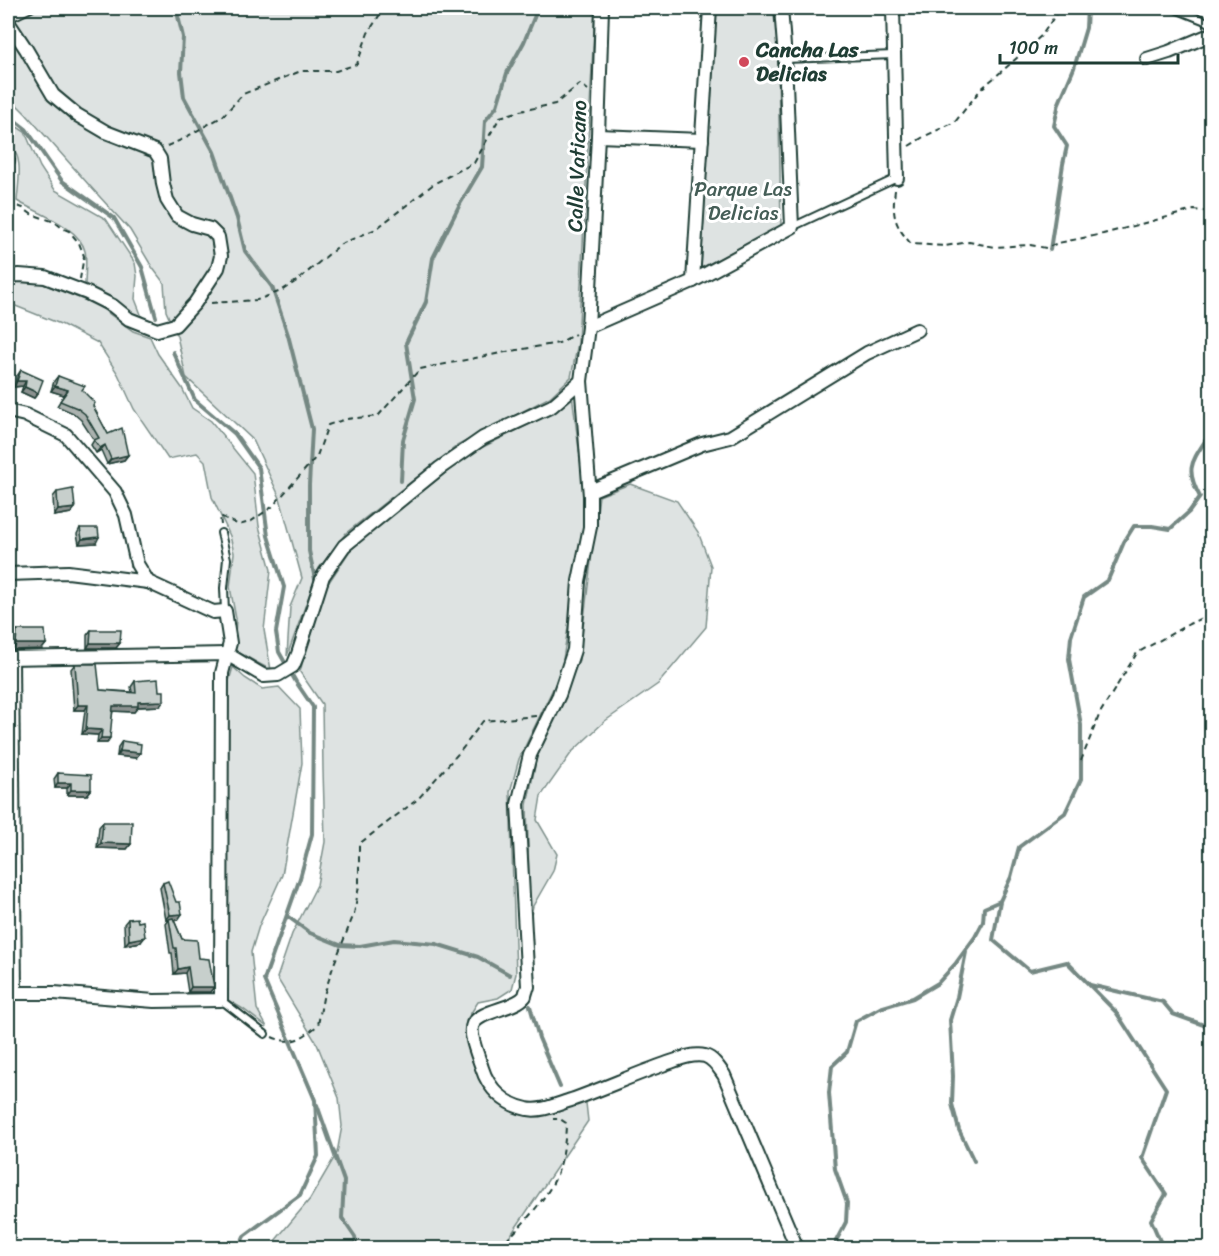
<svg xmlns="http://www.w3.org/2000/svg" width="1219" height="1256" viewBox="0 0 1219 1256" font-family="Sriracha,sans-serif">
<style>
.green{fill:#dee3e2;stroke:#7e908b;stroke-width:1.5}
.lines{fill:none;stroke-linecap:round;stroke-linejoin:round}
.stream{stroke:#758883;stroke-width:4}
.lane-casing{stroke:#1f3d34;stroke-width:10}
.street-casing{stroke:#1f3d34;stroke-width:16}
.path{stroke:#1f3d34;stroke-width:2;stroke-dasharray:6 4.5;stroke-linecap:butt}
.lane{stroke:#fff;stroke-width:6}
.street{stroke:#fff;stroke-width:12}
.wall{fill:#abb2af;stroke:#1f3d34;stroke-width:1.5}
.shaded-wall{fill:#8b918f;stroke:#1f3d34;stroke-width:1.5}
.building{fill:#c7cfcc;stroke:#1f3d34;stroke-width:1.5}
.poi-dot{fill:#d1495b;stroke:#fff;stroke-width:2}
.labels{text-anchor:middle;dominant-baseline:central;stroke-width:6;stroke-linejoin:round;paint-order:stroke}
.poi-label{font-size:21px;font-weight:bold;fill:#1f3d34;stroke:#fff;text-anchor:start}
.street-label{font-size:21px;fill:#1f3d34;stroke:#fff}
.park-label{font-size:21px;fill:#455e57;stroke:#fff}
</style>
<rect width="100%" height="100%" fill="#fff"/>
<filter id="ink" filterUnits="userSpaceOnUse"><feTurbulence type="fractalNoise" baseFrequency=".0167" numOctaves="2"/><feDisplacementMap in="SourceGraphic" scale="12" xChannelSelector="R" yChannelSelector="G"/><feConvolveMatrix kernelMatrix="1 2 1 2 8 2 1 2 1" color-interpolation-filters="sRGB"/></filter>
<g filter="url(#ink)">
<!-- green -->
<g class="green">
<polygon points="12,8 595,8 578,343 571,377 550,397 457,446 346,533 319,568 287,656 290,607 302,578 280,498 253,440 186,377 177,336 166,311 164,283 152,267 130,230 89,185 26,114 8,96 8,12 9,9"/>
<polygon points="716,8 774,8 777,13 781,226 701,268"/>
<path d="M8 121 25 132 40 167 55 190 106 219 135 263 137 276 135 299 144 322 114 300 85 285C85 276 87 258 85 251 79 226 37 213 17 201 18 183 25 156 8 143Z"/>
<polygon points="8,282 38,282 97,305 133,331 150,337 158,354 182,388 192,408 211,421 253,473 259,526 271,570 264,630 271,670 234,650 236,619 230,587 234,553 230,536 212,497 205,461 197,453 168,459 134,409 118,374 98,343 63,325 8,303"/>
<polygon points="572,394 586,506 578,564 561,672 519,759 510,792 516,974 512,989 498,998 478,1002 466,1021 469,1047 483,1087 497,1103 524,1114 585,1094 588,1121 502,1248 269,1248 310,1199 337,1153 342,1126 339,1098 317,1044 277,978 292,934 317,885 325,842 323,770 322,704 300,672 309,637 327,585 353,546 471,453 556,411"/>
<polygon points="630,484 677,501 698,532 711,566 706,627 658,684 605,721 572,752 541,796 537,820 557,854 553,871 533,906 530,920 527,805 537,756 579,660 599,496"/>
<polygon points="233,667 245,678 262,689 279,687 300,709 302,763 282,875 259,926 251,952 257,1009 267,1027 243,1009 226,999 226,733 229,681"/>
</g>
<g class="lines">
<!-- stream -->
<g class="stream">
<polyline points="176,8 183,37 181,72 184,97 214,152 237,218 245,251 272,287 288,335 312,429 309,485 309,551 315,579"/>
<polyline points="8,115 26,129 62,181 114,218 142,267 156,317"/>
<polyline points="1050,250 1063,164 1067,146 1054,126 1059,103 1074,68 1086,28 1087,8"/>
<polyline points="173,352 195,400 235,434 259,468 268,536 284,587 276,632 279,652 296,682 313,707 312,834 300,878 264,980 315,1100 318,1156 300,1195 244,1236 239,1248"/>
<polyline points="401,481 403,440 415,399 406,343 426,302 433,258 460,204 482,167 485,121 497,106 507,73 524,42 538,8"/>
<polyline points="287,916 310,933 340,945 360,946 394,940 436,944 478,957 510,975"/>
<polyline points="966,952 957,997 950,1020 953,1076 952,1104 959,1130 974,1161"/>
<polyline points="1090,985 1163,1002 1173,1014 1212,1028"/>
<polyline points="530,1006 539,1038 560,1087"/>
<polyline points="317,1105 344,1181 342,1218 355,1237 357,1248"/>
<polyline points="836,1248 836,1241 846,1222 847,1203 835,1169 829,1093 832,1066 847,1052 856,1021 880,1008 913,998 938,983 956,963 975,937 983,922 984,908 1000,901"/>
<path d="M1163 1248 1151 1220 1166 1194 1142 1158 1166 1089 1116 1012 1067 962 1030 971 993 940 1000 901 1011 877 1019 847 1065 813 1081 779V725L1069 659 1071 637 1084 597 1108 580 1124 542 1134 526H1152L1170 529 1189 512 1200 497C1185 469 1191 463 1207 438L1212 437"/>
</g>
<!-- lane casing -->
<g class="lane-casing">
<g id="lane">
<polyline points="1173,8 1208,22 1212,25"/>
<polyline points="8,19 31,8"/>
<polyline points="785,59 894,55"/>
<polyline points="792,227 897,178"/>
<polyline points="221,533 227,559 224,588 225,611"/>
<polyline points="221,1000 265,1034"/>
</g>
</g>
<!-- street casing -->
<g class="street-casing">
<g id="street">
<path d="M602 8 598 136 588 327 581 381 590 496V527L579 581 574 650 559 695 530 755 518 804 528 987C527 988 525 995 525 996 515 1009 481 1010 473 1024 468 1034 479 1058 482 1068 488 1088 505 1105 527 1109 541 1112 558 1104 571 1100 603 1089 633 1075 665 1064 677 1060 692 1053 705 1056 714 1059 719 1068 724 1075L797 1248"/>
<polyline points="893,8 897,178"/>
<polyline points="8,22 26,49 53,95 77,115 106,132 155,151 160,159 163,184 167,200 177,216 192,224 210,229 218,237 221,256 218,268 195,303 175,325 157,330 129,319 113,306 87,293 45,277 19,275 8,276"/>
<polyline points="1147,59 1169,52 1212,34"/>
<polyline points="598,136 702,140"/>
<polyline points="693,281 710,8"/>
<polyline points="588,327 693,281 792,227 785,59 781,8"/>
<polyline points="8,411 25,415 66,435 115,492 126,515 137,564 148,582 213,612 225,611 230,643 222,673 221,1000 154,1001 54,993 15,993 8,995"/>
<polyline points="590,491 702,444 730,437 867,353 917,330"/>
<polyline points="8,574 68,572 148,582"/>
<polyline points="8,658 227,654 264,676 278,675 293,666 298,654 323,576 344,546 440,468 483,438 552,406 581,381"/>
<polyline points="12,658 15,993"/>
</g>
</g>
<!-- path -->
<g class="path">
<polyline points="167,146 181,140 223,116 243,94 301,71 336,71 357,64 368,33 384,8"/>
<polyline points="909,146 925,136 955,122 981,89 1009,65 1042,35 1060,8"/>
<polyline points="8,150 15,158 13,174 8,180"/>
<path d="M895 190C892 216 894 224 911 244L945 246 969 242 995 247 1030 245 1046 248 1058 243 1103 234 1194 210 1212 212"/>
<polyline points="8,203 23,208 31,214 55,222 62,228 69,231 79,243 84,256 80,279"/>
<polyline points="211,303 257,300 281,291 298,280 341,244 376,229 435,183 474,163 500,117 520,111 555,104 580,84 588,90"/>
<polyline points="221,525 220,516 239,525 250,522 272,507 317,456 328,425 346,419 378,416 420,369 511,351 559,343 575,334"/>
<polyline points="1081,761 1100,713 1137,653 1189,624 1212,613"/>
<path d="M272 1037C293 1046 302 1038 318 1025L323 998 334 964 354 914 359 886V844L418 799 463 748 483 721 536 716"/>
<path d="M498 1248C517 1231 544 1202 555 1179 562 1166 566 1138 566 1123L560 1119H553"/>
</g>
<!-- lane -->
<use href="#lane" class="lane"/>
<!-- street -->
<use href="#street" class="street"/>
</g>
<!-- wall -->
<g class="wall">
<polygon points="21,370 38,393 34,398 21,392 23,386 14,387 17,376"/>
<polygon points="58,376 82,390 93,407 108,434 128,455 124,460 107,464 101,450 96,453 91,445 94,440 81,420 73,413 57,406 64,395 51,391 54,381"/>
<polygon points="57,492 71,513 54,516 53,497"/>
<polygon points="80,528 96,543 79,544 77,534"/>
<polygon points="17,630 46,644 42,649 13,650 13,635"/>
<polygon points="91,630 120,643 116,648 87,648 87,635"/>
<polygon points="75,664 100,690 132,692 131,687 135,681 160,706 138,707 134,712 113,711 107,743 97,743 98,735 82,734 85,710 74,710 71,669"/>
<polygon points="122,741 136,758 117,756 118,747"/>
<polygon points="58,773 91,790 87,795 67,795 67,788 55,788 54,779"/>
<polygon points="103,822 131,844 127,849 97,848 99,827"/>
<polygon points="163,883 178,920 174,920 182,939 199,958 214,987 210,992 188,992 185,973 174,974 172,953 170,953 166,924 169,920 166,920 160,888"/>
<polygon points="128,919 141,942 125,945 124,924"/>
</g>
<!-- shaded-wall -->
<g class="shaded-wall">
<polygon points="17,381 26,381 23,386 14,387"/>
<polygon points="55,386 68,390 64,395 51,391"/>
<polygon points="25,387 38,393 34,398 21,392"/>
<polygon points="105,445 101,450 96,453 100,448"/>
<polygon points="128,455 124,460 107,464 111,459"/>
<polygon points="75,508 71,513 54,516 58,510"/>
<polygon points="99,537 96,543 79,544 82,539"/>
<polygon points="90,643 120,643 116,648 87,648"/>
<polygon points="16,644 46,644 42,649 13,650"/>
<polygon points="164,701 160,706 138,707 134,712 110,711 113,706 138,702"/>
<polygon points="78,705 88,705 85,710 74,710"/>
<polygon points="86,729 102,730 98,735 82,734"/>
<polygon points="101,738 110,738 107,743 97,743"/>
<polygon points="120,751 140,753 136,758 117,756"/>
<polygon points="58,783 71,783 67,788 55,788"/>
<polygon points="71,790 91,790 87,795 67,795"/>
<polygon points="101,843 131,844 127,849 97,848"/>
<polygon points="182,914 178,920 166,920 170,915"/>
<polygon points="145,937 141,942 125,945 129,940"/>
<polygon points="188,967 185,973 174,974 178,969"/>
<polygon points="191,987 214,987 210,992 188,992"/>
</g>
<!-- building -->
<g class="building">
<polygon points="21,370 43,380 38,393 25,387 26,381 17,381"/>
<polygon points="58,376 85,386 82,390 95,403 93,406 108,434 122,428 128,455 111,459 105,445 100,448 94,440 99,438 85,414 77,408 60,401 68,390 55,386"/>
<polygon points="73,489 75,508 58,510 57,492"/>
<polygon points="80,528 98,528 99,537 82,539"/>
<polygon points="17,630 45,630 46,644 16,644"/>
<polygon points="91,630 121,630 120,643 90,643"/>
<polygon points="75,664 97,664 100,690 136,693 135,681 158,679 159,691 164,691 164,701 138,702 138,706 113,706 110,738 101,738 102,730 86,729 88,705 78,705"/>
<polygon points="122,741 141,744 140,753 120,751"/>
<polygon points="58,773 91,775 91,790 71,790 71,783 58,783"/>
<polygon points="103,822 132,822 131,844 101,843"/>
<polygon points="168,881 176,902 180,902 182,914 170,915 163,883"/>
<polygon points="8,911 10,932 8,932"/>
<polygon points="137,918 138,922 143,921 145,937 129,940 128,919"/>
<polygon points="173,918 182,939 197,940 199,958 209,959 214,987 191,987 188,967 178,969 176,948 174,948 169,919"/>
</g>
</g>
<!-- markers -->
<circle class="poi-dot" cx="744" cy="62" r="6"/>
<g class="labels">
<!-- poi labels -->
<g class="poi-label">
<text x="756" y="50">Cancha Las<tspan x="756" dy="24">Delicias</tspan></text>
</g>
<!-- street labels -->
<g class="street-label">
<text transform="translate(577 166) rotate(-88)">Calle Vaticano</text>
</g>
<!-- park labels -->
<g class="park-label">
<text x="743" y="189">Parque Las<tspan x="743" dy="24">Delicias</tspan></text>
</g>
</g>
<!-- margin -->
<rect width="1219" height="1256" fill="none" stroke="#fff" stroke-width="30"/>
<rect x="15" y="15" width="1189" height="1226" fill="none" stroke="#1f3d34" stroke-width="2" filter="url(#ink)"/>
<!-- scale -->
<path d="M1000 54v9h178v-9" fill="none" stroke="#1f3d34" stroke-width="3"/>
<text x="1009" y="54" font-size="18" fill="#1f3d34" stroke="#ffffff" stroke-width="4.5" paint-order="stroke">100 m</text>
</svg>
